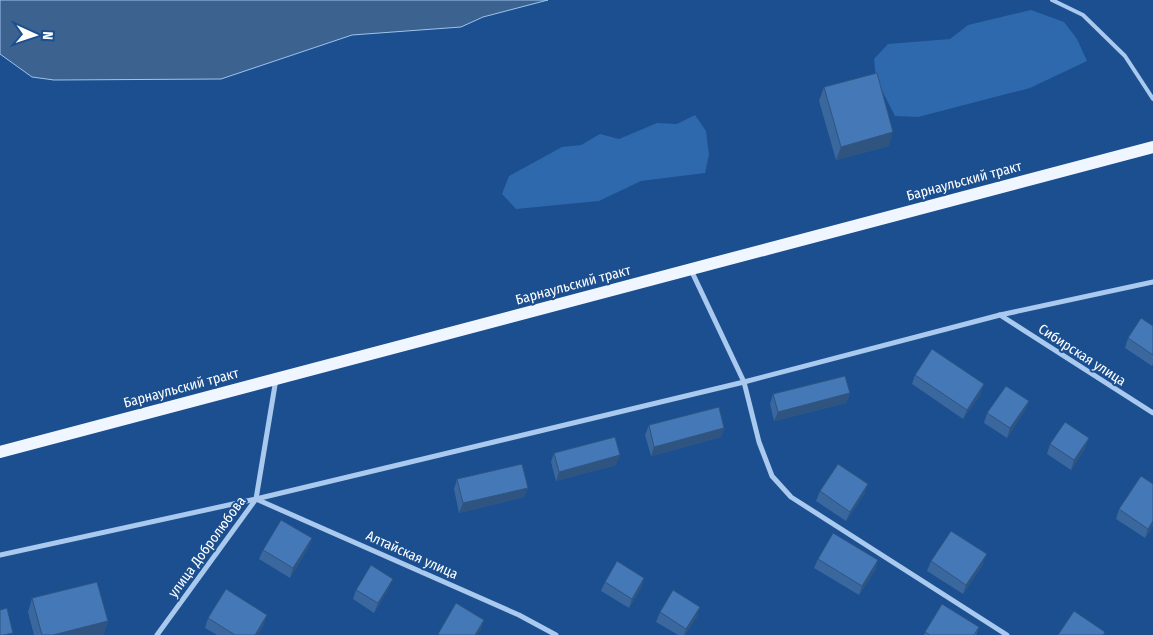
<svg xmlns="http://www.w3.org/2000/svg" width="1153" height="635" viewBox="0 0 1153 635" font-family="'Fira Sans Condensed',sans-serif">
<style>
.green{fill:#2e69ad}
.water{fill:#3c6290;stroke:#9cc4f0}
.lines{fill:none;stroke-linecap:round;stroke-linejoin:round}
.lane{stroke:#a9c9ee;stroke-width:4}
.street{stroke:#a9c9ee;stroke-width:5}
.primary{stroke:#f0f6ff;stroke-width:12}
.wall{fill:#3a679d}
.shaded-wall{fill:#305480}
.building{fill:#4478b7;stroke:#305480}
.labels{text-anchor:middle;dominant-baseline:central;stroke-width:4;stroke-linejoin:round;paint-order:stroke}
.street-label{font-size:14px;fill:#fff;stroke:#1b4f8f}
</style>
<rect width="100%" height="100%" fill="#1b4f8f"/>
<!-- green -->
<g class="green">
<polygon points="1031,10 1064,22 1077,39 1087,61 1030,88 918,117 895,116 876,79 874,59 888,44 950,39 968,25"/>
<polygon points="695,115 706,131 709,155 705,173 641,181 599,201 516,209 502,194 509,176 562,147 581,145 600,134 619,139 657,123 677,124"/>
</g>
<!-- water -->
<polygon class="water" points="0,0 548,0 483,17 461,27 352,35 221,79 54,80 32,77 0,54"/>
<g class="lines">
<!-- lane -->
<polyline class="lane" points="1052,0 1083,15 1125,56 1153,99"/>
<!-- street -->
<g class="street">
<polyline points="691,270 744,382 759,442 772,476 791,497 1007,635"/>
<polyline points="1000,315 1153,413"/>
<polyline points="256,499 519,615 556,635"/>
<polyline points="0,555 256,499 744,382 1000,315 1153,282"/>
<polyline points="157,635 256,499 276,379"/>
</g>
<!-- primary -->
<polyline class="primary" points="0,452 1153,147"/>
</g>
<!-- wall -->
<g class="wall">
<polygon points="824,87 889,146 836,160 819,101"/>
<polygon points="1153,326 1153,364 1152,366 1125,348 1128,338"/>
<polygon points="915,375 981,393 963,419 912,384"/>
<polygon points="850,393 846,403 774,421 770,404 773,394"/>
<polygon points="1029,401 1025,410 1007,438 984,423 987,413"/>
<polygon points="649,425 724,428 721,437 651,456 645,435"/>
<polygon points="1089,438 1085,448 1071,470 1047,454 1050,444"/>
<polygon points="554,453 616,465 556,481 551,462"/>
<polygon points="457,479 528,488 524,497 459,513 454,489"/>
<polygon points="820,491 865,493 846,521 816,501"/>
<polygon points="1119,509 1153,526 1145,538 1116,519"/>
<polygon points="312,538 308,548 290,578 259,559 263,550"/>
<polygon points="818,559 878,560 875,570 859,595 814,568"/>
<polygon points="931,561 983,564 963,594 927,571"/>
<polygon points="644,578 641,588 629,608 601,591 605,582"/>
<polygon points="389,588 374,613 353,599 356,590"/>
<polygon points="32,598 108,621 103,635 34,635 28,612"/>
<polygon points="660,612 697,616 685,635 678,635 656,622"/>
<polygon points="208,618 264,624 258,635 217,635 205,628"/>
<polygon points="979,627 976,635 924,635 925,632"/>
</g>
<!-- shaded-wall -->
<g class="shaded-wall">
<polygon points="893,132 889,146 836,160 841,147"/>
<polygon points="984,384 981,393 963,419 967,410"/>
<polygon points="850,393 846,403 774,421 778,412"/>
<polygon points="1029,401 1025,410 1007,438 1010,428"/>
<polygon points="724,428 721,437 651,456 654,447"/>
<polygon points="1089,438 1085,448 1071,470 1074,460"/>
<polygon points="620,455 616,465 556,481 559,472"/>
<polygon points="868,484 865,493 846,521 850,512"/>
<polygon points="528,488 524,497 459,513 463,503"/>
<polygon points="1153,521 1153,526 1145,538 1148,529"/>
<polygon points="312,538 308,548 290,578 293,568"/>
<polygon points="987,554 983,564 963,594 966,585"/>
<polygon points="878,560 875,570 859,595 862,586"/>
<polygon points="644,578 641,588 629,608 632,599"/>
<polygon points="393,579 389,588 374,613 378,603"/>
<polygon points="700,607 697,616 685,635 684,635 686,629"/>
<polygon points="267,615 264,624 258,635 255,635"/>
<polygon points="484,620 481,630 477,635 475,635"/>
<polygon points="108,621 103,635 53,635"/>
</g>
<!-- building -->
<g class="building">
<polygon points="877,73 893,132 841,147 824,87"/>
<polygon points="1141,318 1153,326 1153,355 1128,338"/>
<polygon points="932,349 984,384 967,410 915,375"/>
<polygon points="845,376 850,393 778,412 773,394"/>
<polygon points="1006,386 1029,401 1010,428 987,413"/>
<polygon points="719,407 724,428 654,447 649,425"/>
<polygon points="1065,422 1089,438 1074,460 1050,444"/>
<polygon points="615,437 620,455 559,472 554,453"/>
<polygon points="522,464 528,488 463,503 457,479"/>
<polygon points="838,464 868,484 850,512 820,491"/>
<polygon points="1141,476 1153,484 1153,521 1148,529 1119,509"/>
<polygon points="281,520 312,538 293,568 263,550"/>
<polygon points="951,531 987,554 966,585 931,561"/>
<polygon points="833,533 878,560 862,586 818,559"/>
<polygon points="617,561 644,578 632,599 605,582"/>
<polygon points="371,565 393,579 378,603 356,590"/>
<polygon points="97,582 108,621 53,635 42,635 32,598"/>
<polygon points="226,589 267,615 255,635 235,635 208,618"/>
<polygon points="673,590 700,607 686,629 660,612"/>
<polygon points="456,603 484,620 475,635 440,635 438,634"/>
<polygon points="942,604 979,627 974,635 930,635 925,632"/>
<polygon points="7,608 13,633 4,635 0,635 0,610"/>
<polygon points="1074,611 1105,632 1103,635 1058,635"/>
</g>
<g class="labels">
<!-- street labels -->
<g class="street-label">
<text transform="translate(964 181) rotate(-15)">Барнаульский тракт</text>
<text transform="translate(573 285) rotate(-15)">Барнаульский тракт</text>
<text transform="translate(1082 355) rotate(33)">Сибирская улица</text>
<text transform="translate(181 388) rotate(-15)">Барнаульский тракт</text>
<text transform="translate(207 547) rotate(-54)">улица Добролюбова</text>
<text transform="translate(412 555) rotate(24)">Алтайская улица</text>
</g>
</g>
<!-- north arrow -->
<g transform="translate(35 35) rotate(93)" stroke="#1b4f8f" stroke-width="4" paint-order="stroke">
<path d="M0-4L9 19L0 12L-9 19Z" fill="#ffffff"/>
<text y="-8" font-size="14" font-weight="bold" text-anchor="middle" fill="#ffffff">N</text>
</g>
</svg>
